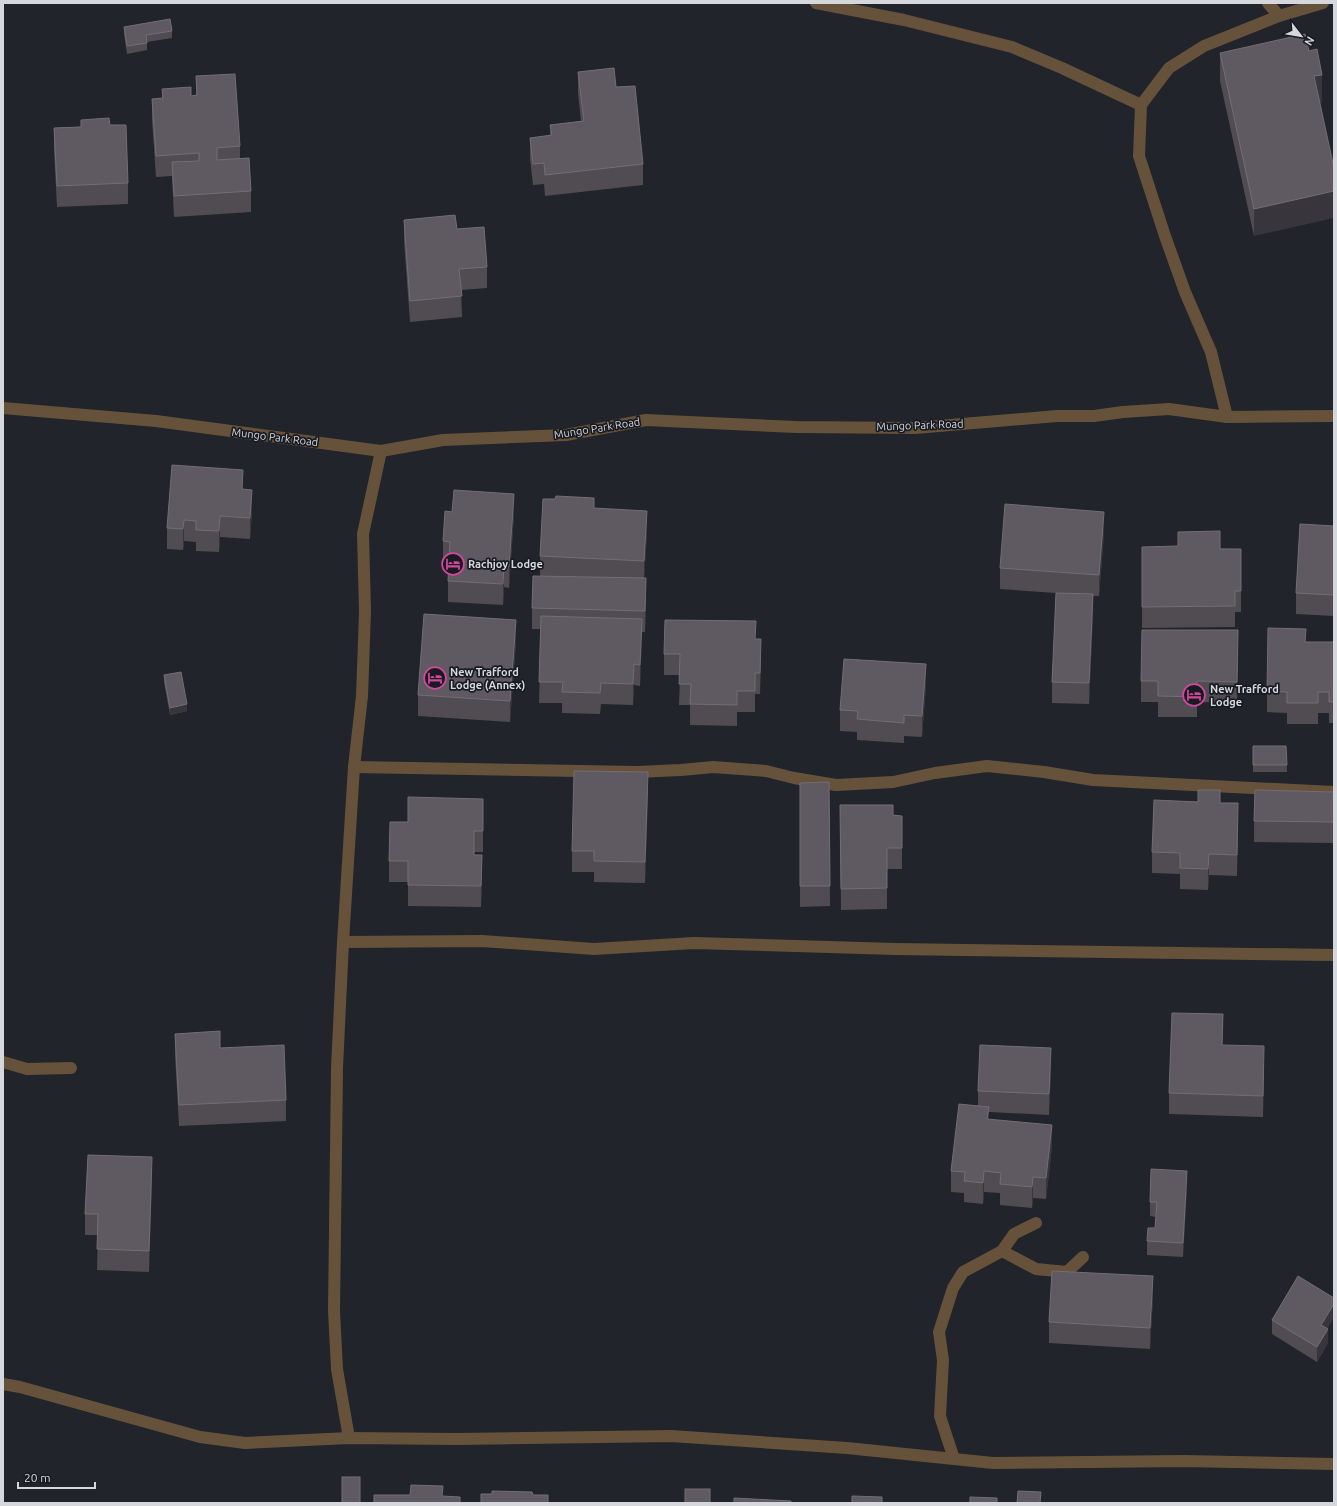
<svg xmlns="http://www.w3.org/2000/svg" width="1337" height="1506" viewBox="0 0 1337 1506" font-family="Ubuntu,sans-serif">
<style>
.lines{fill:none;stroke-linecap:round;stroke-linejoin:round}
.minor{stroke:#66523a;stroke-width:12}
.wall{fill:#514c52}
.shaded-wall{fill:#38353c}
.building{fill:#5f5a61;stroke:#726e74}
.labels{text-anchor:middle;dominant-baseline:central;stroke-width:3.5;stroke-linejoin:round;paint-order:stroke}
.street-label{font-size:11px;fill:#d5d7dc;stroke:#181b22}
.poi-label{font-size:11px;font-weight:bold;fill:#d5d7dc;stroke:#181b22;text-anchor:start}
</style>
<rect width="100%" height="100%" fill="#21242b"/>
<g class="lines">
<!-- minor -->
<g class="minor">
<polyline points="816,3 904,20 1012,47 1062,68 1141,105"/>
<polyline points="1268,3 1279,16"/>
<polyline points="3,408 156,421 381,451 443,440 566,435 646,420 796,427 915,428 1057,416 1094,416 1123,412 1169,409 1227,417 1334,416"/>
<polyline points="1227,417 1211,352 1185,292 1165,236 1139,156 1141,105 1169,68 1204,46 1279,16 1323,3"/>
<polyline points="354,767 637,772 681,770 713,767 766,771 794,778 836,785 893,782 935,773 987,766 1044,772 1093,780 1334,792"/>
<polyline points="343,942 482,941 594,949 694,943 895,949 1334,955"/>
<polyline points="3,1062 27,1069 71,1068"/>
<polyline points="1002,1251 1014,1234 1036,1223"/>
<polyline points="3,1384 20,1387 200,1437 245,1443 349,1438 458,1439 671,1436 847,1448 993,1463 1184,1461 1334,1464"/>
<polyline points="349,1438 337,1369 334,1311 337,1068 343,942 354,767 362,696 365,612 363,534 381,451"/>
<polyline points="954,1459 940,1416 943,1360 939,1332 953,1288 963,1272 1002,1251 1036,1269 1067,1272 1083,1257"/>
</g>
</g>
<!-- wall -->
<g class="wall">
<polygon points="124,27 172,31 172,38 147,42 147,50 127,54 124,34"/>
<polygon points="1309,51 1322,102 1320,103 1254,236 1220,81 1220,53"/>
<polygon points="578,72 616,87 643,164 643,185 545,196 544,184 533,185 530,159 530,138 550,136 550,125 581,121 578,93"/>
<polygon points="196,76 240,146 240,159 251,191 251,212 174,217 172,176 156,177 152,120 152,99 162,98 162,89 191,96 196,96"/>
<polygon points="110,125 128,183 128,204 57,207 54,149 54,128"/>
<polygon points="404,220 457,229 487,267 487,288 461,290 462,317 410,322 404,241"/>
<polygon points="243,489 252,511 250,539 220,537 219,552 196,551 196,542 184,541 183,550 167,549 167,528"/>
<polygon points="594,508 647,532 644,578 646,599 645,632 642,632 640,686 634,685 633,705 601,704 600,714 562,713 562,703 539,703 541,629 532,629 532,608 540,576 540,556"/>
<polygon points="514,515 509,588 504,587 503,605 448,602 448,581 449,563 443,562 443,541"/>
<polygon points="1334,526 1334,616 1296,614 1296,593"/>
<polygon points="1104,533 1099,596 1093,596 1093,615 1089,704 1052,703 1052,682 1056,593 1000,589 1000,568"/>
<polygon points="1142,547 1241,549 1241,612 1235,612 1235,627 1142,628"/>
<polygon points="756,639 761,660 760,694 755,694 755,712 737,712 737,726 690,725 690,705 679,705 680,675 664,675 664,654"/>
<polygon points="516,641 510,722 418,716 418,695"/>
<polygon points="1306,642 1334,642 1334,723 1329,723 1329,713 1318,713 1318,724 1287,724 1287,713 1267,712 1267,691"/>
<polygon points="1238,651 1237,703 1197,702 1197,717 1158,717 1158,702 1141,702 1141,681"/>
<polygon points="164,675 187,711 170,715 164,682"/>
<polygon points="926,685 922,737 904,736 904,743 857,740 857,732 840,731 840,710"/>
<polygon points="1253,746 1286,746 1287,772 1253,772"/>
<polygon points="829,782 830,906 800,907 800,783"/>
<polygon points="1334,792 1334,843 1254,842 1254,821"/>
<polygon points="648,793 645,883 594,882 594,872 572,872 572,851"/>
<polygon points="1220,803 1238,824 1237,876 1209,875 1208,890 1180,889 1180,874 1152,873 1152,852"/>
<polygon points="840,805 893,815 902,816 902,869 887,869 887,909 841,910"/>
<polygon points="483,820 483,852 474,852 474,855 482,876 481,907 408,906 408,882 389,882 389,861"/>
<polygon points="175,1034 220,1048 286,1100 286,1121 179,1126 175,1055"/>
<polygon points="1223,1035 1222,1045 1264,1067 1263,1117 1169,1114 1169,1093"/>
<polygon points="1051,1069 1049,1115 989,1112 989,1119 1052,1146 1046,1199 1033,1198 1032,1208 1000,1205 1000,1193 984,1192 983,1204 964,1202 964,1193 951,1192 951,1171 978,1106 978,1091"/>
<polygon points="152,1178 149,1272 97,1270 98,1235 85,1235 85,1214"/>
<polygon points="1187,1186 1183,1257 1147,1255 1147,1241 1155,1228 1156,1217 1150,1216 1150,1202"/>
<polygon points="1153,1297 1150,1349 1049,1343 1049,1322"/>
<polygon points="1272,1320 1328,1329 1328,1343 1317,1362 1272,1334"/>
</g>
<!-- shaded-wall -->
<g class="shaded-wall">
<polygon points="1322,75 1322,102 1314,104 1314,76"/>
<polygon points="1334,191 1334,218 1254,236 1254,209"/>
<polygon points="243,470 243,491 242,489"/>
<polygon points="252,490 252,511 250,539 250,518"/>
<polygon points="514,494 514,515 509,588 509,567"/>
<polygon points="647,511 647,532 644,582 644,561"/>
<polygon points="1104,512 1104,533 1099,596 1099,575"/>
<polygon points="220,516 220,537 219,552 219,531"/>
<polygon points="184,520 184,541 183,550 183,529"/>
<polygon points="504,566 504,587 503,605 503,584"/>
<polygon points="646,578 646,599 645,632 645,611"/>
<polygon points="1093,594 1093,615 1089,704 1089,683"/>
<polygon points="642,619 642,640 640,686 640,665"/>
<polygon points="516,620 516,641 510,722 510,701"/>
<polygon points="1238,630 1238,651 1237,703 1237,682"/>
<polygon points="634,664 634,685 633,705 633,684"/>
<polygon points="926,664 926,685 922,737 922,716"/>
<polygon points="187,704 187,711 170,715 170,708"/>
<polygon points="648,772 648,793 645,883 645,862"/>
<polygon points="1238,803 1238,824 1237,876 1237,855"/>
<polygon points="1209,854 1209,875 1208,890 1208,869"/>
<polygon points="482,855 482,876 481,907 481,886"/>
<polygon points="1223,1014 1223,1035 1222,1066 1222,1045"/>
<polygon points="1264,1046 1264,1067 1263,1117 1263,1096"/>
<polygon points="1051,1048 1051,1069 1049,1115 1049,1094"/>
<polygon points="989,1107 989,1128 987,1119"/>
<polygon points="1052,1125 1052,1146 1046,1199 1046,1178"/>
<polygon points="152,1157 152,1178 149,1272 149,1251"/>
<polygon points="984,1171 984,1192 983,1204 983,1183"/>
<polygon points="1187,1171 1187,1186 1183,1257 1183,1243"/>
<polygon points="1033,1177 1033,1198 1032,1208 1032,1187"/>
<polygon points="1153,1276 1153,1297 1150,1349 1150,1328"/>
<polygon points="1334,1304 1334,1318 1321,1339 1321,1325"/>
<polygon points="1328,1329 1328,1343 1317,1362 1317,1347"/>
</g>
<!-- building -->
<g class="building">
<polygon points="170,19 172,31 146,35 147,43 127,46 124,27"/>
<polygon points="1305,34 1309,51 1317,49 1322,75 1314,76 1334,168 1334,191 1254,209 1220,53"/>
<polygon points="614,68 616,87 635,86 643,164 545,175 544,163 533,164 530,138 552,135 550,125 584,121 578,72"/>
<polygon points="235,74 240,146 217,148 217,160 249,158 251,191 174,196 172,162 199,161 199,153 156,156 152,99 163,98 162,89 191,87 191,96 197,95 196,76"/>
<polygon points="109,118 110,125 126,125 128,183 57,186 54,128 81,127 81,120"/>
<polygon points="455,215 457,229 484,227 487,267 459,269 462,296 410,301 404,220"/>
<polygon points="172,465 243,470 242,489 252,490 250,518 220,516 219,531 196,530 196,521 184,520 183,529 167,528"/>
<polygon points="454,490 514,494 509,567 504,566 503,584 448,581 450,542 443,541 445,511 452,512"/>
<polygon points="556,496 594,498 594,508 647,511 644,561 540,556 543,499 555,499"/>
<polygon points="1005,504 1104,512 1099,575 1000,568"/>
<polygon points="1300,524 1334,526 1334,595 1296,593"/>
<polygon points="1220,531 1220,549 1241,549 1241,591 1235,591 1235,606 1142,607 1142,547 1178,546 1178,532"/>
<polygon points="533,576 646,578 645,611 532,608"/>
<polygon points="1056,593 1093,594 1089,683 1052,682"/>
<polygon points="424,614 516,620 510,701 418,695"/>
<polygon points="541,616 642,619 640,665 634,664 633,684 601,683 600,693 562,692 563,682 539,682"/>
<polygon points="665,620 756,621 755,639 761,639 760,673 755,673 755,691 737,691 737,705 690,704 691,684 679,684 680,654 664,654"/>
<polygon points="1268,628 1306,629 1305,642 1334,642 1334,702 1329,702 1329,692 1318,692 1318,703 1287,703 1287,692 1267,691"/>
<polygon points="1142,630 1238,630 1237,682 1197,681 1197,697 1158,696 1158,681 1141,681"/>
<polygon points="844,659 926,664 922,716 904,715 904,723 857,719 858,711 840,710"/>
<polygon points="181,672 187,704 170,708 164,675"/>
<polygon points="1253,746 1286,746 1287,765 1253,765"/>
<polygon points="574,771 648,772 645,862 594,861 594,851 572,851"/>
<polygon points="829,782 830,886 800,886 800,783"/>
<polygon points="1198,790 1220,790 1220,803 1238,803 1237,855 1209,854 1208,869 1180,868 1180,853 1152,852 1154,800 1198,802"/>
<polygon points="1255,790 1334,792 1334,822 1254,821"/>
<polygon points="408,797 483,799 483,831 474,831 474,855 482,855 481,886 408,885 408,861 389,861 390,822 408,822"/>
<polygon points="840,805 893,805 893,815 902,816 902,848 887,848 887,888 841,889"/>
<polygon points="1172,1013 1223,1014 1222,1045 1264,1046 1263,1096 1169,1093"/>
<polygon points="220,1031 220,1048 284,1045 286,1100 179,1105 175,1034"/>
<polygon points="980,1045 1051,1048 1049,1094 978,1091"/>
<polygon points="959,1104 989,1107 987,1119 1052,1125 1046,1178 1033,1177 1032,1187 1000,1184 1001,1173 984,1171 983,1183 964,1181 965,1172 951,1171"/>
<polygon points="88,1155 152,1157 149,1251 97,1249 98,1214 85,1214"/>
<polygon points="1151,1169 1187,1171 1183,1243 1147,1241 1148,1228 1155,1228 1157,1202 1150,1202"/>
<polygon points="1052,1271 1153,1276 1150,1328 1049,1322"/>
<polygon points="1298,1276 1334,1298 1334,1304 1321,1325 1328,1329 1317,1347 1272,1320"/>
<rect x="342" y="1477" width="18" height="26"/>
<polygon points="411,1485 443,1486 442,1496 460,1497 460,1503 374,1503 374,1495 410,1495"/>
<rect x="685" y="1489" width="25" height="14"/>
<polygon points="492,1491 532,1492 533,1495 548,1495 548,1503 481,1503 481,1494 492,1494"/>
<polygon points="1018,1491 1041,1492 1040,1503 1017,1503"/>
<polygon points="852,1496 882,1497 882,1503 852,1503"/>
<polygon points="970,1497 997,1498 997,1503 970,1503"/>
<polygon points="734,1498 791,1501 791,1503 734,1503"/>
</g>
<!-- icons -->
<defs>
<g id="hotel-ring" transform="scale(1.15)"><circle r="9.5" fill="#181b22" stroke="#d1479c" stroke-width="1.5"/><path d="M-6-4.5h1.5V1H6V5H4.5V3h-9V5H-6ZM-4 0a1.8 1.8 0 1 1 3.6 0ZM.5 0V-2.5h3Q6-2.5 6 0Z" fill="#d1479c"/></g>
</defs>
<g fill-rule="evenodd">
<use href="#hotel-ring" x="453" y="564"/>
<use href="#hotel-ring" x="435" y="678"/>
<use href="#hotel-ring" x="1194" y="695"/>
</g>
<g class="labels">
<!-- street labels -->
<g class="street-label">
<text transform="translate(920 425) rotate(-2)">Mungo Park Road</text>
<text transform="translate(597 428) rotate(-9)">Mungo Park Road</text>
<text transform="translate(275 437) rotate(7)">Mungo Park Road</text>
</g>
<!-- poi labels -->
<g class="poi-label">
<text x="468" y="564">Rachjoy Lodge</text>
<text x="450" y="672">New Trafford<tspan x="450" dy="13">Lodge (Annex)</tspan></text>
<text x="1210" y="689">New Trafford<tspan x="1210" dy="13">Lodge</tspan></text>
</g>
</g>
<!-- border -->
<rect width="1337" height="1506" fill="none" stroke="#d5d7dc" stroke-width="8"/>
<!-- north arrow -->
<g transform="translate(1301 36) rotate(121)" stroke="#181b22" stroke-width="3" paint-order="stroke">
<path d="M0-3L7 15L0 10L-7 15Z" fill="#d5d7dc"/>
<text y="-6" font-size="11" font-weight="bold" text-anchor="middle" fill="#d5d7dc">N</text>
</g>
<!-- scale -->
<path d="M18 1482v6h77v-6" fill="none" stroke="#d5d7dc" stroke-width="2"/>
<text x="24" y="1482" font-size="12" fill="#d5d7dc" stroke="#181b22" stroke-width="3" paint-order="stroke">20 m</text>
</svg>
